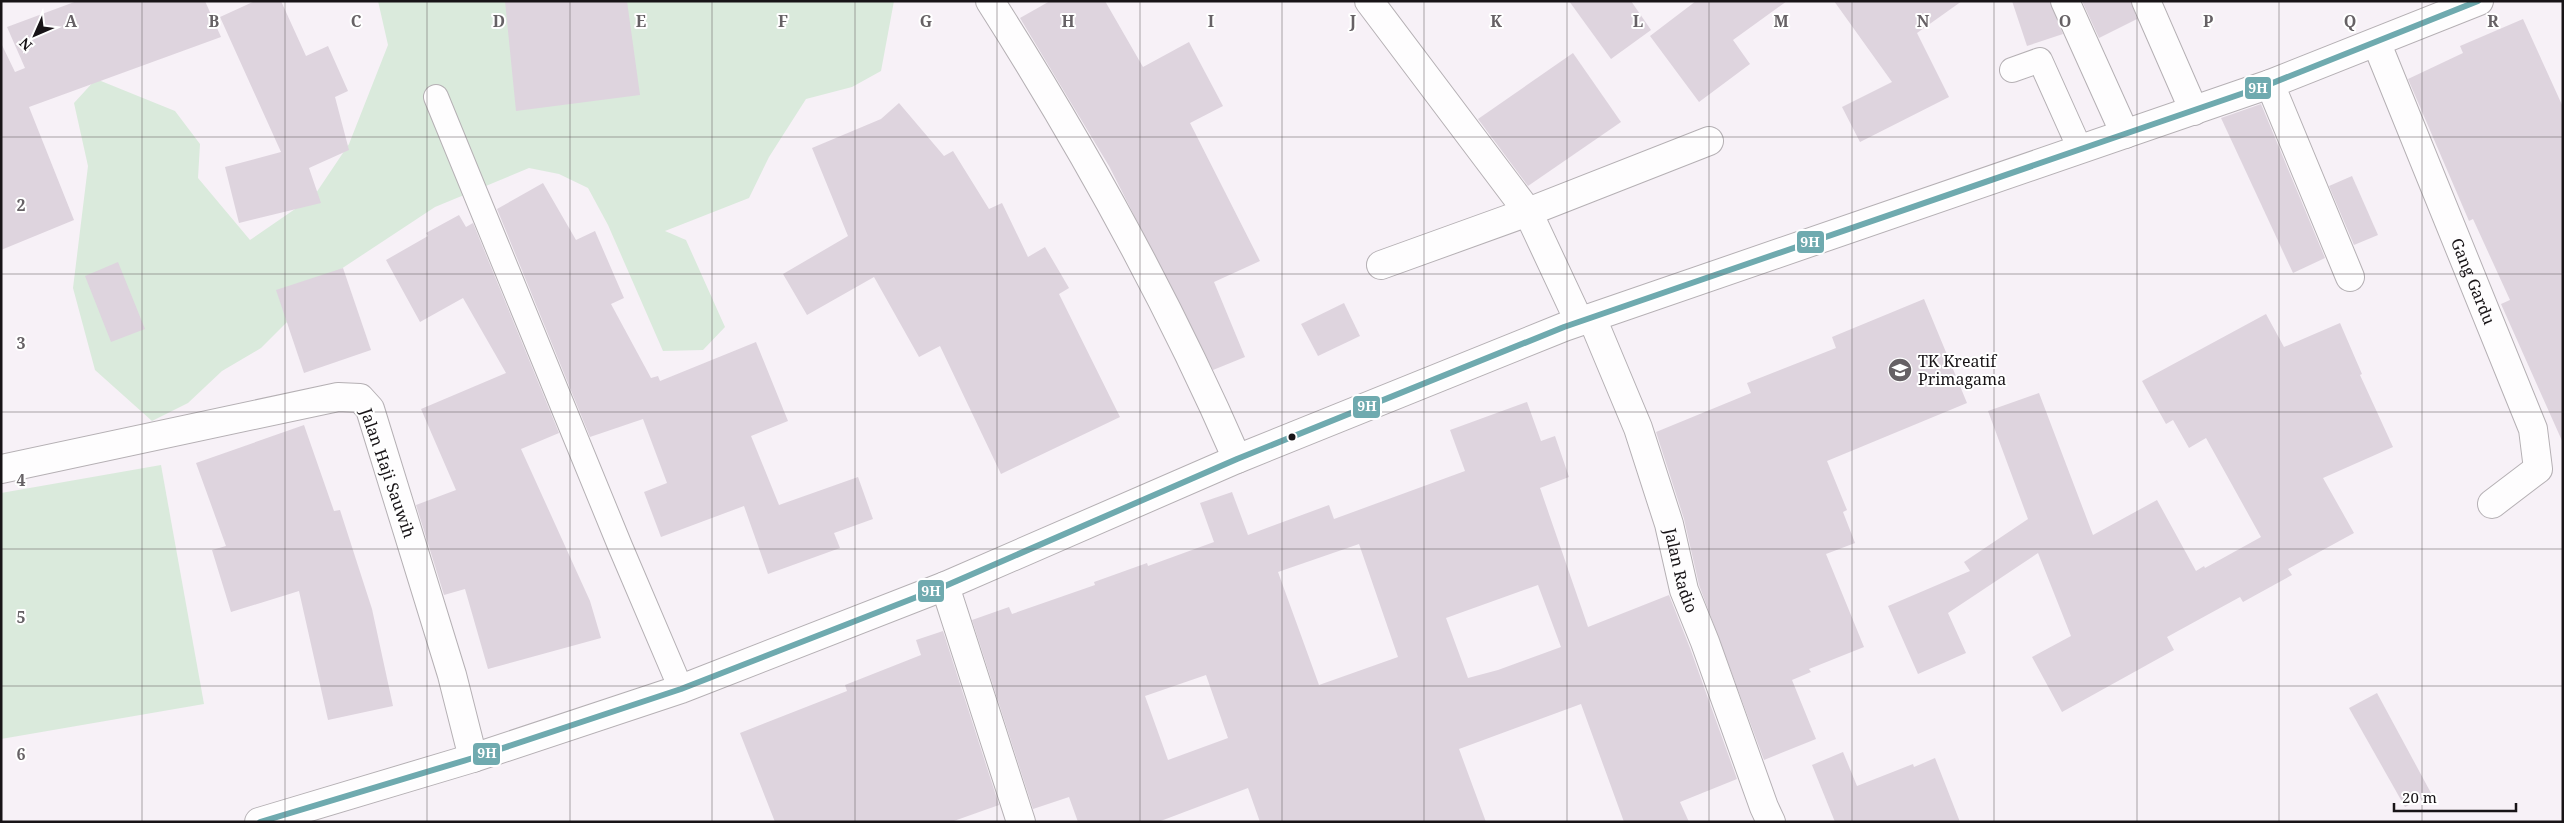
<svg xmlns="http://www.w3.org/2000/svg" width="2564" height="823" viewBox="0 0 2564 823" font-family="'Noto Serif',serif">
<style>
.green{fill:#daeadc}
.building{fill:#ded4de;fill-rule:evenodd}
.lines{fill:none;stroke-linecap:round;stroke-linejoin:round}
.service-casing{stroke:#b5b0b4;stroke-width:26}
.minor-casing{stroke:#b5b0b4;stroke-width:30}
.secondary-casing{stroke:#b5b0b4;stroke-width:30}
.service{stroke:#fefdfe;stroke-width:24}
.minor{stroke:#fefdfe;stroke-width:28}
.secondary{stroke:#fefdfe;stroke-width:28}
.bus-1-casing{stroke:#fff;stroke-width:10}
.bus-1{stroke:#6faaaf;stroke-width:6}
.grid{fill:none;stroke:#666165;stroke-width:1;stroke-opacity:0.55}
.bus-dot{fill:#181417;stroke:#fff;stroke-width:2}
.labels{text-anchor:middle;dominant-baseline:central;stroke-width:4;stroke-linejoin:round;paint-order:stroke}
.street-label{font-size:16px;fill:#181417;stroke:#fff}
.poi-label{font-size:16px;fill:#181417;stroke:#fff;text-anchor:start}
.grid-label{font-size:16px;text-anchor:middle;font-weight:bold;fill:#666165;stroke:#fff;stroke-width:4;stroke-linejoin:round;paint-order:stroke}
.line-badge{stroke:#fff;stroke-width:2}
.badge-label{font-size:14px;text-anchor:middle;font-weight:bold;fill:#fff}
</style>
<rect width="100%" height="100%" fill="#f7f1f7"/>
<!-- green -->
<g class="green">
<polygon points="378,1 894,1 881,71 852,87 806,99 769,157 749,198 665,231 686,240 725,327 703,350 663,351 608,225 588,188 559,174 529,168 435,207 338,271 261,348 222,371 188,403 152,421 95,370 73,288 88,166 74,103 96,79 175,111 200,144 198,178 250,240 314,196 349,144 388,45"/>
<polygon points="161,465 204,704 1,739 1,493"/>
</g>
<!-- building -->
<g class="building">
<polygon points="77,1 205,1 221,37 29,107 74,220 1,250 1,43 15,72 25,68 7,27"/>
<polygon points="255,1 281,1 306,56 328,46 348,91 335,97 349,150 309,168 321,203 239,223 225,167 281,152 220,17"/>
<polygon points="505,1 627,1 640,95 516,111"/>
<polygon points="1050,1 1105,1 1143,67 1189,42 1223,106 1190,123 1260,261 1214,282 1245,357 1213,370 1109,166 1020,18"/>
<polygon points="1569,1 1631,1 1651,30 1611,59"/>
<polygon points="1696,1 1787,1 1733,40 1750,64 1699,102 1650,36"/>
<polygon points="1834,1 1962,1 1917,33 1949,97 1860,142 1842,107 1892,82"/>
<polygon points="2012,1 2050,1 2063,34 2027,46"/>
<polygon points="2082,1 2131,1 2137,19 2099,38"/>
<polygon points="2523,19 2563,107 2563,443 2501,304 2510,300 2473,219 2469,221 2408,79 2463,53 2460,46"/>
<polygon points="1573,53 1621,122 1528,186 1478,119"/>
<polygon points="899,103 944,156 953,151 989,209 1002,203 1028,257 1045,247 1069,288 1059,294 1120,417 1001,474 940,346 919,357 874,277 807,315 783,274 848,236 812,148 881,119"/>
<polygon points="2261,104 2325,258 2293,273 2221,118"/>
<polygon points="2352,176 2378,235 2354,245 2329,186"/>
<polygon points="543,183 576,240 595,231 624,298 611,304 651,378 658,376 660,381 756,342 788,421 751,436 779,505 858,477 873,519 834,533 840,548 768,574 744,506 661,537 644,492 667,483 643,419 590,437 497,209"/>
<polygon points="459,215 466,227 473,223 559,433 521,449 590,601 601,638 488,669 465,589 444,595 416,505 456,490 421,409 506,373 463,298 420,322 386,260 428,236 426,233"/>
<polygon points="118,262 145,329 111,342 85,276"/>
<polygon points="343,268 371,350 304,373 276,290"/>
<polygon points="1924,299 1967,403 1827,461 1847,510 1843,512 1855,543 1826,554 1864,647 1809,669 1811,672 1792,680 1816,739 1764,760 1699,585 1684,519 1656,432 1751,393 1747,383 1836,348 1832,337"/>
<polygon points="1344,303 1360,336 1318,356 1301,324"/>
<polygon points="2266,314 2284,347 2340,323 2362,374 2360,375 2393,447 2323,478 2354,533 2288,569 2292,575 2243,602 2240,597 2167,637 2174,650 2062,712 2032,657 2071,636 2038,553 1948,613 1966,653 1918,674 1888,606 1970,571 1964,562 2028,519 1988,411 2039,393 2093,535 2157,500 2196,571 2204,566 2205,568 2261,537 2206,438 2189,448 2173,420 2166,424 2142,381"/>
<path d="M1527 402 1541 441 1555 436 1569 477 1540 488 1588 627 1669 595 1690 648 1737 779 1680 802 1689 822H1624L1581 704 1459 749 1486 822H1260L1248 788 1158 822H1078L1069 797 1033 809 972 620 1009 607 1012 614 1095 585 1094 582 1147 563 1148 566 1214 542 1200 503 1232 492 1248 535 1329 505 1334 519 1465 471 1450 430ZM1359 544 1398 657 1319 685 1278 572ZM1538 585 1561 647 1498 670 1468 678 1446 618ZM1206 675 1228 738 1168 760 1145 696Z"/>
<polygon points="304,425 334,511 340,510 372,609 393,706 328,720 299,591 231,612 212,550 226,546 196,463"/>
<polygon points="943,631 999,805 951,822 775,822 740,733 847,691 845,685 921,655 916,640"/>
<polygon points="2377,693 2431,793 2405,807 2349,708"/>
<polygon points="1843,752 1857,786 1913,764 1914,767 1935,758 1960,822 1835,822 1812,765"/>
</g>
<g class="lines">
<!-- service casing -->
<g class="service-casing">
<g id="service">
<polyline points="2012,70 2040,60 2080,149"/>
<polyline points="436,97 620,546 681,689"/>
</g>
</g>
<!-- minor casing -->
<g class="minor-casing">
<g id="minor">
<path d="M990 1C1083 147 1168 300 1237 459"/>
<polyline points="1369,1 1528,212 1579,321"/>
<polyline points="2065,1 2125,134"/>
<polyline points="2146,1 2194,111"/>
<path id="s1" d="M2377 44 2533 429 2538 469 2492 504"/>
<polyline points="2270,84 2350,277"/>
<polyline points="1381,265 1528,212 1709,141"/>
<path id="s2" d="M1592 318 1638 428 1669 524 1684 590 1705 642 1764 807 1771 822"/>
<polyline points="1,469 338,397 360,398 370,409 452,675 473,758"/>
<polyline points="945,586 1021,822"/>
</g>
</g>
<!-- secondary casing -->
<g class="secondary-casing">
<polyline id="secondary" points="259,822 473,758 681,689 945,586 1237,459 1564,327 2270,84 2479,1"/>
</g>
<!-- service -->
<use href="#service" class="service"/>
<!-- minor -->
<use href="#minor" class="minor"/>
<!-- secondary -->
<use href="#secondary" class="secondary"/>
<!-- bus-1 casing -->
<g class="bus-1-casing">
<polyline id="bus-1" points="260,822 473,758 681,689 945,586 1237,459 1564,327 2270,84 2478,1"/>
</g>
<!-- bus-1 -->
<use href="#bus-1" class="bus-1"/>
</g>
<!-- grid -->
<path class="grid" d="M142 1V822M285 1V822M427 1V822M570 1V822M712 1V822M855 1V822M997 1V822M1140 1V822M1282 1V822M1424 1V822M1567 1V822M1709 1V822M1852 1V822M1994 1V822M2137 1V822M2279 1V822M2422 1V822M1 137H2563M1 274H2563M1 412H2563M1 549H2563M1 686H2563"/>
<!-- icons -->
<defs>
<g id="school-disc" transform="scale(1.25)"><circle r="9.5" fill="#666165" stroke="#fff"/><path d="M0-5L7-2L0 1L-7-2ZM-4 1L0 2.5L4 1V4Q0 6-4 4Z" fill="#fff"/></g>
</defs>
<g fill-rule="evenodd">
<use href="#school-disc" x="1900" y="370"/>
</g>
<!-- markers -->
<circle class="bus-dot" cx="1292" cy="437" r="4.5"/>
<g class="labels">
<!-- street labels -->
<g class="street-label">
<text stroke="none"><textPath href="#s1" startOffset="256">Gang Gardu</textPath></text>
<text transform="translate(388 473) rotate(71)">Jalan Haji Sauwih</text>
<text stroke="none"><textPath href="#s2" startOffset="268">Jalan Radio</textPath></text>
</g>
<!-- poi labels -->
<g class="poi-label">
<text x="1918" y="361">TK Kreatif<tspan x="1918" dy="18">Primagama</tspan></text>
</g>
</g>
<g class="grid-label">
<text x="71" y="27">A</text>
<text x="214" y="27">B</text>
<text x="356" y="27">C</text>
<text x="499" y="27">D</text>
<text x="641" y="27">E</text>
<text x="783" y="27">F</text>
<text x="926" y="27">G</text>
<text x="1068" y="27">H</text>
<text x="1211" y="27">I</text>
<text x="1353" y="27">J</text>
<text x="1496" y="27">K</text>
<text x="1638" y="27">L</text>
<text x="1781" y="27">M</text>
<text x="1923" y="27">N</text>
<text x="2065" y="27">O</text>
<text x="2208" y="27">P</text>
<text x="2350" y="27">Q</text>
<text x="2493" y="27">R</text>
<text x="21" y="211">2</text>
<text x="21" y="349">3</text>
<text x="21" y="486">4</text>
<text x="21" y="623">5</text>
<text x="21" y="760">6</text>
</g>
<g class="line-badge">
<rect x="2244" y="76" width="28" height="24" rx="5" fill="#6faaaf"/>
<rect x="1796" y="230" width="29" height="24" rx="5" fill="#6faaaf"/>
<rect x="1352" y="395" width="29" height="24" rx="5" fill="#6faaaf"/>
<rect x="917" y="579" width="28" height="24" rx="5" fill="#6faaaf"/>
<rect x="472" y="742" width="29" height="24" rx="5" fill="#6faaaf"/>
</g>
<g class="badge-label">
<text x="2258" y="93">9H</text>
<text x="1810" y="247">9H</text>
<text x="1367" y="411">9H</text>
<text x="931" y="596">9H</text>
<text x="487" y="758">9H</text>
</g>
<!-- border -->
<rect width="2564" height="823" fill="none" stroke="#181417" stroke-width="5"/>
<!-- north arrow -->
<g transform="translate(35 35) rotate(225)" stroke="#ffffff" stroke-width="4" paint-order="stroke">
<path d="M0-4L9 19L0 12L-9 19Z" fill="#181417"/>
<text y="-8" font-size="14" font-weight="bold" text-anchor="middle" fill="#181417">N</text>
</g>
<!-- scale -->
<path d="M2394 803v8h122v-8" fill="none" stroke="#181417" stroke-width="2.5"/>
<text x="2402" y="803" font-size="15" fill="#181417" stroke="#ffffff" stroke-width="4" paint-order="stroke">20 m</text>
</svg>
